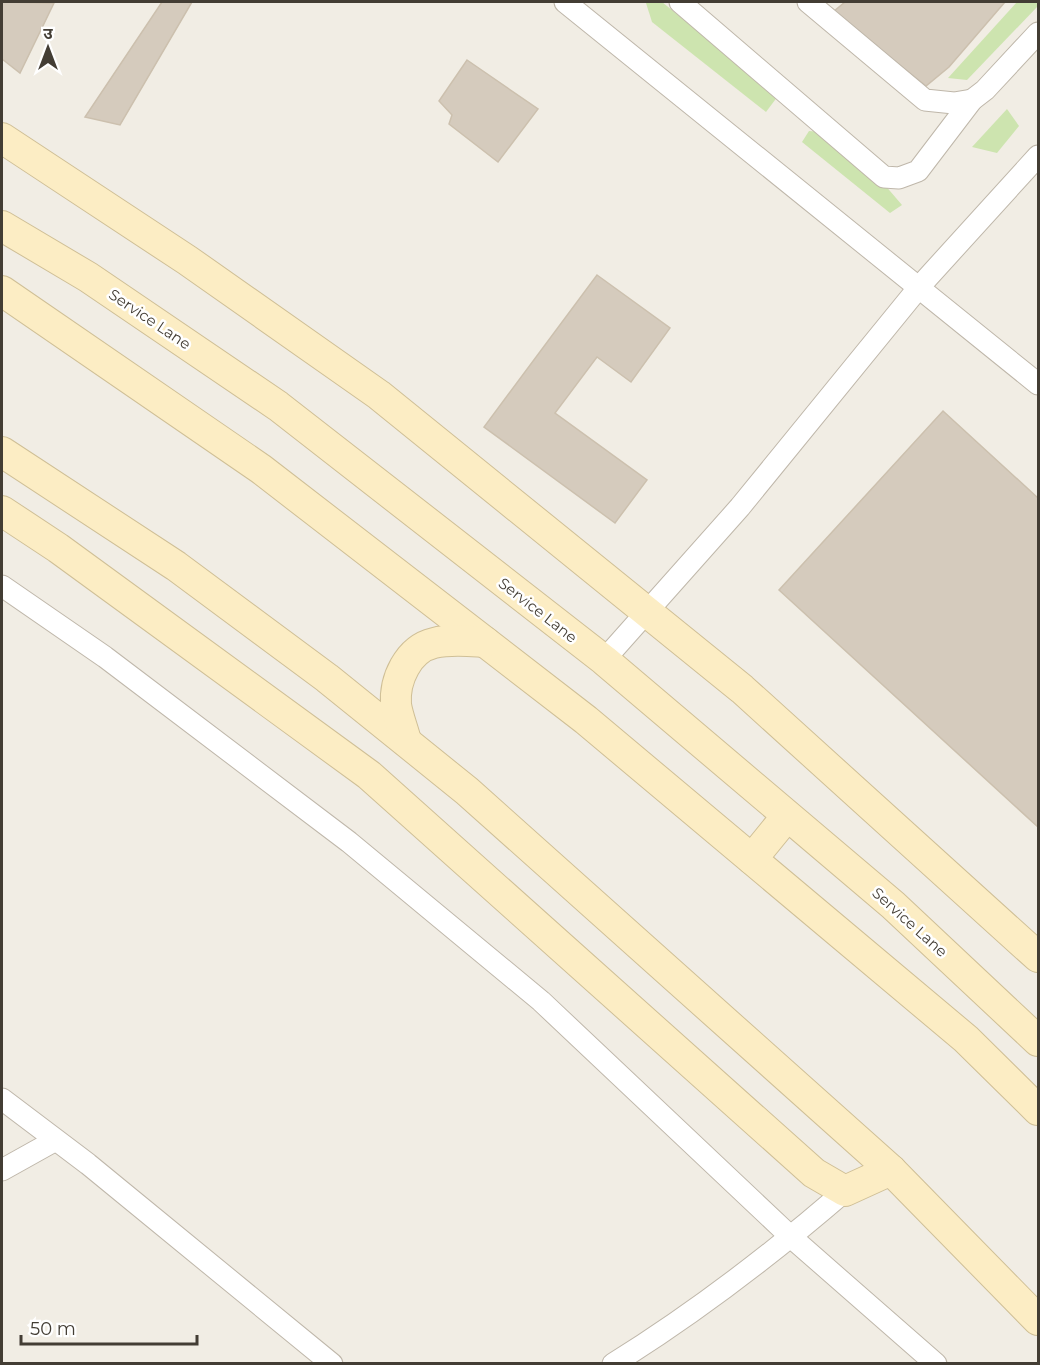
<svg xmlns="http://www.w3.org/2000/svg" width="1040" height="1365" viewBox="0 0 1040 1365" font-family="Montserrat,'Noto Sans Devanagari',sans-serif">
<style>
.green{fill:#cde4af}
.building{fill:#d5cbbd;stroke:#ccc0ae;stroke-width:1.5}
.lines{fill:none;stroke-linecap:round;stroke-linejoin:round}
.street-casing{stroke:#bfb7aa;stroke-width:23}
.secondary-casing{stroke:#cfbf96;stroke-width:32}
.street{stroke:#fff;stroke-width:21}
.secondary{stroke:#fcedc4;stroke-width:30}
.labels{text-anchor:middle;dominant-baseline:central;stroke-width:5;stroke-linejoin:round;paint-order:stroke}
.street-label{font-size:15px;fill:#433d34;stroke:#fff}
</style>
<rect width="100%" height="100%" fill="#f1ede4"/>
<!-- green -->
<g class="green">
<polygon points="648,2 662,2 778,96 766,112 652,22 646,3"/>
<polygon points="1017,2 1038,2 1038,6 967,80 948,78"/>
<polygon points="1007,109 1019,126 997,153 972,147"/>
<polygon points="809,131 821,132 884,184 902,205 890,213 802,142"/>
</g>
<!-- building -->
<g class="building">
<polygon points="2,2 54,3 20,73 2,59"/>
<polygon points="162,2 192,2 120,125 85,117"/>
<polygon points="845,2 1005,2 949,67 926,86 833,12"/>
<polygon points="467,60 538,109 498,162 449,124 452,115 439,101"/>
<polygon points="597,275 670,328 631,382 597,357 555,413 647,480 615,523 484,427"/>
<polygon points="943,411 1038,498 1038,827 779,590"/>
</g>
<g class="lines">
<!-- street casing -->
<g class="street-casing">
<g id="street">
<polyline points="565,2 1038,384"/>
<polyline points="680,2 884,177 899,178 918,171 972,100"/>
<polyline points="808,2 925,100 954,103 972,100 985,90 1038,33"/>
<polyline points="2,586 105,657 349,842 541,1001 791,1237 936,1364"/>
<polyline points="604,660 740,507 920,286 1038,156"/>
<polyline points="2,1099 88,1164 332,1364"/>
<polyline points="2,1170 54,1141"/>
<path d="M613 1364C695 1313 772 1254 845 1191"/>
</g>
</g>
<!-- secondary casing -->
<g class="secondary-casing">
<g id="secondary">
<polyline points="2,138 187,260 379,395 742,689 1038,957"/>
<polyline points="2,226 88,277 278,406 604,660 893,905 1038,1041"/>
<polyline points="2,291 261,469 586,720 966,1039 1038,1110"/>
<polyline points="2,452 176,566 327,678 467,791 891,1170 1038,1320"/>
<polyline points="2,511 58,548 369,775 814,1173 845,1191 891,1170"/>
<path d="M406 741C403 729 398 717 396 705 394 680 408 649 434 643 450 639 468 641 485 642"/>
<polyline points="752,859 787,816"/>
</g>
</g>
<!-- street -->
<use href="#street" class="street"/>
<!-- secondary -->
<use href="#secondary" class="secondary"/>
</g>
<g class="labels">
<!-- street labels -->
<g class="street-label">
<text transform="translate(150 319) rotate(34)">Service Lane</text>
<text transform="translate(538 610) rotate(38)">Service Lane</text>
<text transform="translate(910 922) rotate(42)">Service Lane</text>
</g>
</g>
<!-- border -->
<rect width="1040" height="1365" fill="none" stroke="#433d34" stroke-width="6"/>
<!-- north arrow -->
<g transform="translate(48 48)" stroke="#ffffff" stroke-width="4.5" paint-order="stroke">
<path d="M0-4.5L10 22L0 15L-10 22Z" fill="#433d34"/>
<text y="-9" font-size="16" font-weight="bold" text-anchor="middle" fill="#433d34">उ</text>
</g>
<!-- scale -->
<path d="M21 1335v9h176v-9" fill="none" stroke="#433d34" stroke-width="3"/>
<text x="30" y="1335" font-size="18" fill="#433d34" stroke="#ffffff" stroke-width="4.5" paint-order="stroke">50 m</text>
</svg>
